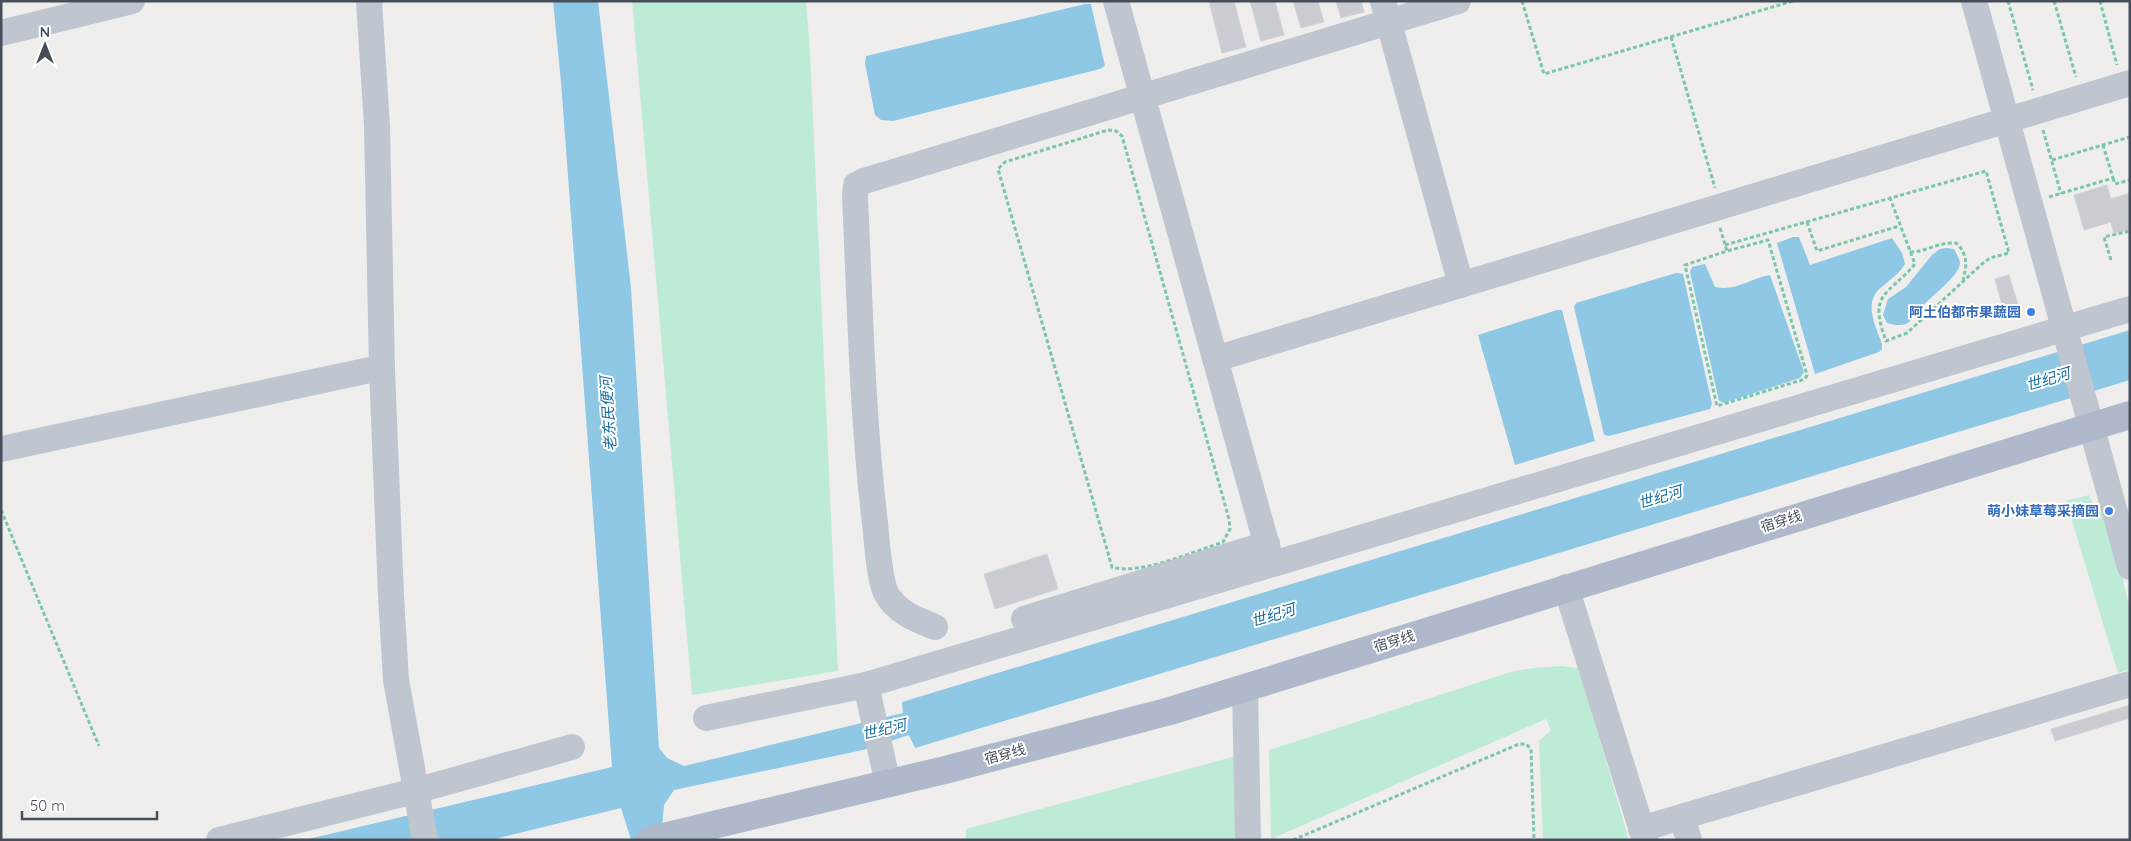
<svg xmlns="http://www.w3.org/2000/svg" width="2131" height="841" viewBox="0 0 2131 841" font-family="Quicksand,'Noto Sans SC',sans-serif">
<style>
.green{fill:#beebd5}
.water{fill:#8ec8e5}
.building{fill:#caccd2;stroke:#d2d3d9}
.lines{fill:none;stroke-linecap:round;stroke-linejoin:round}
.path{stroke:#79c7aa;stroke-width:3;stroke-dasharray:4 2.5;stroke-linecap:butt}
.minor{stroke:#bfc6cf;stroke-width:26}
.major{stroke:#afb9cb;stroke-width:28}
.shop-dot{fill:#3f7fe0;stroke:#fff;stroke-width:2}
.labels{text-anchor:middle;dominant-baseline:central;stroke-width:4;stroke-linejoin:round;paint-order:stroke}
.shop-label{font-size:14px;font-weight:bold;fill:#366cbe;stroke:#fff;text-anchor:end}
.street-label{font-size:14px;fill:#474e59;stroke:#fff}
.water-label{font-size:15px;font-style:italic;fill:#166f9d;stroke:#fff}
</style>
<rect width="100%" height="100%" fill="#f0eeed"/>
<!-- green -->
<g class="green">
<polygon points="632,1 806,1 810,52 838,671 692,695"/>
<polygon points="2089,495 2094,506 2108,518 2130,610 2130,669 2118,673 2066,501"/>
<polygon points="1561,666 1579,668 1629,840 1543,840 1539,741 1551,730 1546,719 1271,839 1269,750 1514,671 1534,668"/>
<polygon points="1236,756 1238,840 966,840 966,829"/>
</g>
<!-- water -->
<g class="water">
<polygon points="553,1 598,1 631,288 659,748 667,758 684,766 903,713 902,702 2130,330 2130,380 915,748 909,735 863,750 674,790 664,805 661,840 631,840 621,808 491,840 304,840 612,767 561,82"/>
<polygon points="1085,4 1091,4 1105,66 1100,69 893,121 881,120 875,115 865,63 866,56"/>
<path d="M1793 237H1799L1810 265 1892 238 1902 253 1905 264C1899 274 1891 279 1883 286 1862 301 1875 324 1882 344V349L1879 352 1815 374 1777 243Z"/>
<path d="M1946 248 1954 249C1956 253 1960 259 1960 264 1959 276 1930 297 1922 307 1917 312 1912 321 1906 324 1900 326 1893 325 1887 323L1883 315 1888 299 1906 287 1932 255 1940 249Z"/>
<path d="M1705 264 1715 287C1735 292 1751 278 1770 275L1804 372 1800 378 1724 403 1719 401 1690 272 1692 267Z"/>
<polygon points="1676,273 1683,274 1712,404 1710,409 1609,436 1604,435 1574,307 1576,303"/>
<polygon points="1557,310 1562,310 1595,441 1515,465 1478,335"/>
</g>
<!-- building -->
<g class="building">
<polygon points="1209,1 1234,1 1246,47 1222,53"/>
<polygon points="1250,1 1275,1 1284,35 1261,41"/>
<polygon points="1293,1 1318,1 1324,22 1301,28"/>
<polygon points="1336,1 1361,1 1364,12 1341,18"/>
<polygon points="2107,185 2111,199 2130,193 2130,229 2114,234 2111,222 2084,230 2074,195"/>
<polygon points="2009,275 2018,305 2003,309 1995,279"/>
<polygon points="1047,554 1058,589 995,609 984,574"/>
<polygon points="2130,705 2130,718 2055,741 2051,729"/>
</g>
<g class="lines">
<!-- path -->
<g class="path">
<polyline points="1522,1 1544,74 1793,1"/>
<polyline points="2008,1 2033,90"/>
<polyline points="2054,1 2076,77"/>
<polyline points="2100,1 2117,65"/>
<polyline points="1671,37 1715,188"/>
<path d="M1108 130 1116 131 1122 136 1229 519 1230 529 1223 542C1196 551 1138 576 1112 567L998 169 1005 162Z"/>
<polyline points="2043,130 2061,194"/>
<polyline points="2052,160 2130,137"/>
<polyline points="2113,178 2115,184 2130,180"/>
<polyline points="2049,197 2113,178 2103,145"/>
<polyline points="1807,222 1817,251 1899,226"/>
<polyline points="1720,228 1727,251 1685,265 1717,406 1805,379 1807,375 1768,240 1727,251"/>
<path d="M1725 245 1986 171 2009 253 1990 258 1982 264 1907 333 1886 341C1868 292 1887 297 1915 264L1890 198"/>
<path d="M1910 252C1926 252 1938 242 1956 243 1968 254 1967 265 1963 280"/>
<polyline points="2111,260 2104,237 2130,231"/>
<polyline points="1,510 99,746"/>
<polyline points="1293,840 1519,744 1526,744 1531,749 1534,840"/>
</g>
<!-- minor -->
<g class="minor">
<polyline points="369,1 377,126 382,369 391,596 396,680 425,840"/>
<polyline points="1116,1 1272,564"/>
<polyline points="1383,1 1461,285"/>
<polyline points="1974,1 2130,567"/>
<polyline points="1,33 132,1"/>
<polyline points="1215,359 2130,83"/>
<polyline points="1,449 370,370 382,369"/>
<polyline points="1566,587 1645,840"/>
<polyline points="1024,619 1267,544"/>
<path d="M935 627C917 620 896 612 886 593 878 575 877 536 874 515 862 410 860 303 855 197L856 185 864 181 1458 1"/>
<polyline points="866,685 888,784"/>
<polyline points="1245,688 1248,840"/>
<polyline points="706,718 866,685 2130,309"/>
<polyline points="1682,817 1689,840"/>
<polyline points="1641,829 2130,684"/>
<polyline points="219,840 415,791 572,747"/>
</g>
<!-- major -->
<polyline class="major" points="650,840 945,770 1170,711 2130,415"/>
</g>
<!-- markers -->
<g class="shop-dot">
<circle cx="2031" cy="312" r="5"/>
<circle cx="2109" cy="511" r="5"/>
</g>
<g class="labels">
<!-- shop labels -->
<g class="shop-label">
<text x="2021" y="312">阿土伯都市果蔬园</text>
<text x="2099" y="511">萌小妹草莓采摘园</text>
</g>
<!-- street labels -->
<g class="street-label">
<text transform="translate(1781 521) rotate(-17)">宿穿线</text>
<text transform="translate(1394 641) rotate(-17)">宿穿线</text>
<text transform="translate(1005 754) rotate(-15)">宿穿线</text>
</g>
<!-- water labels -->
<g class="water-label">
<text transform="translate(2048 379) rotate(-17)">世纪河</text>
<text transform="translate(608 414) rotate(-94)">老东民便河</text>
<text transform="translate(1660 497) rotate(-17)">世纪河</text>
<text transform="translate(1273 615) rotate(-17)">世纪河</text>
<text transform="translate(884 729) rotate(-13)">世纪河</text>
</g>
</g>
<!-- border -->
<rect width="2131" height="841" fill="none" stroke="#474e59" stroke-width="5"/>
<!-- north arrow -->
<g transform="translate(45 45)" stroke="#ffffff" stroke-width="4" paint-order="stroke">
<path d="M0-4L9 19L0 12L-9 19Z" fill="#474e59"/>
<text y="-8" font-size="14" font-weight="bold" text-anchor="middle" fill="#474e59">N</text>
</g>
<!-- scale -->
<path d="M22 811v8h135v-8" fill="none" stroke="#474e59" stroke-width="2.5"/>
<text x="30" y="811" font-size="15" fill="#474e59" stroke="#ffffff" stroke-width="4" paint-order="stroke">50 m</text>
</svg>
